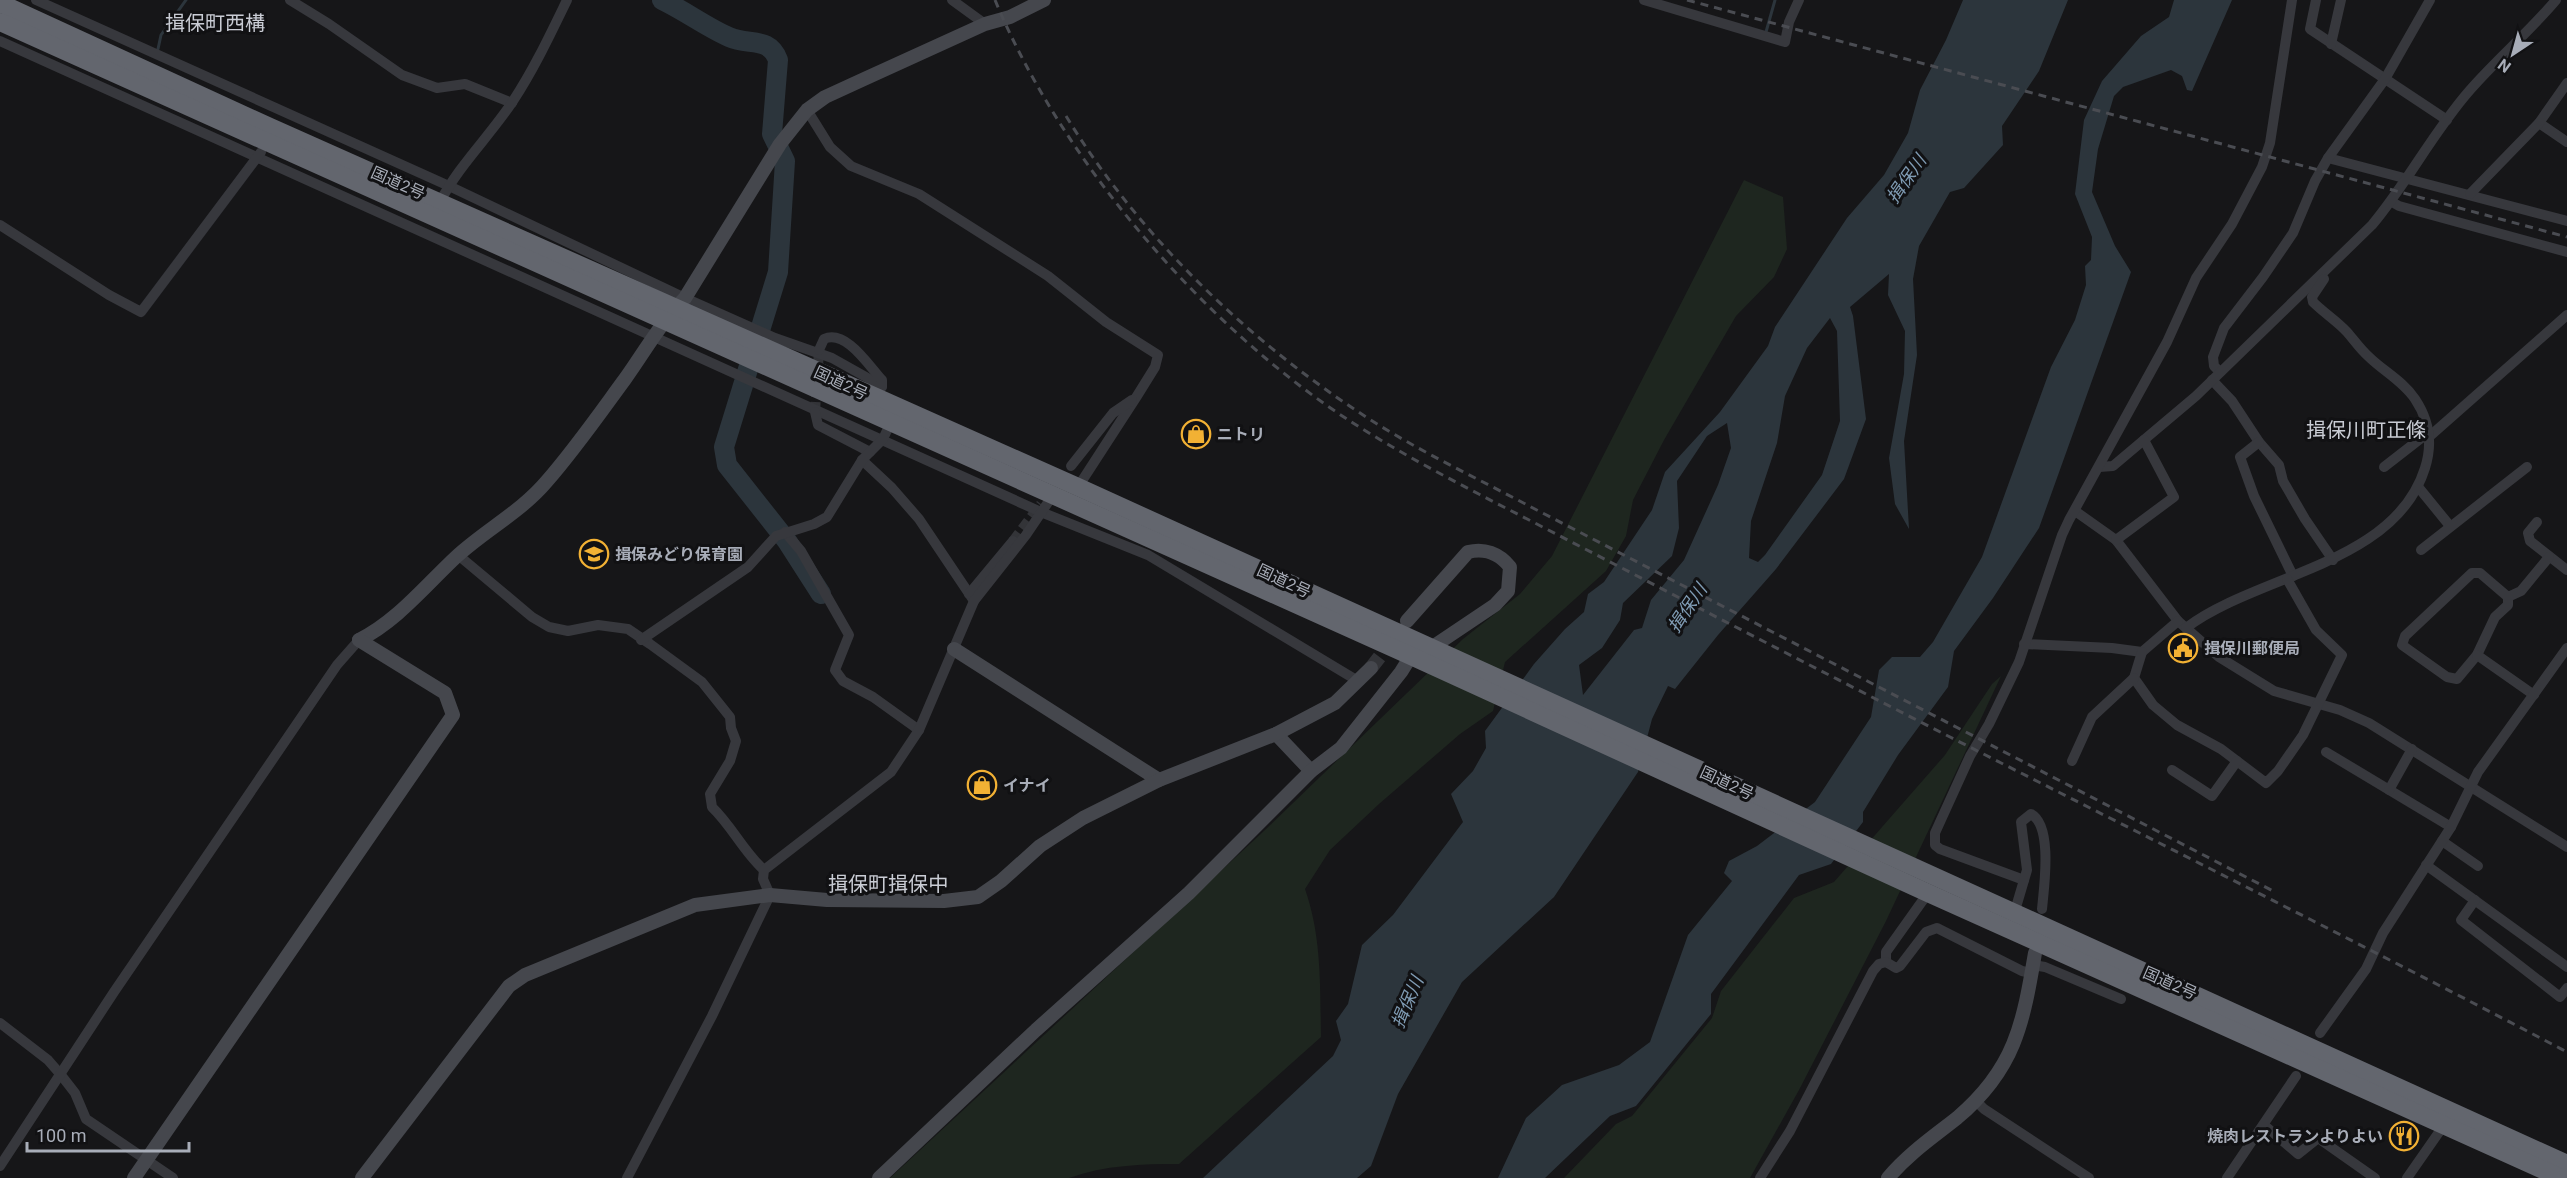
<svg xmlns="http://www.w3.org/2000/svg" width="2567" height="1178" viewBox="0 0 2567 1178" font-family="Roboto,'Noto Sans JP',sans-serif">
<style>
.green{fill:#1e261f}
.water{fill:#2c353c;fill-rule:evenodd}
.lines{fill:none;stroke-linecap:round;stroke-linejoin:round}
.stream{stroke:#2c353c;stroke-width:3}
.river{stroke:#2c353c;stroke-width:20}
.street-tunnel{stroke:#333438;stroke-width:10;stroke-dasharray:10 5;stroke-linecap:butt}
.secondary-tunnel{stroke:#333438;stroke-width:14;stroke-dasharray:14 7;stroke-linecap:butt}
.street{stroke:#37383d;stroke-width:10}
.secondary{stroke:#45474d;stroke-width:14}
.highway{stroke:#63666e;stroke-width:18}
.rail{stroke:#4a4c52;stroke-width:3;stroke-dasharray:8 6;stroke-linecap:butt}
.labels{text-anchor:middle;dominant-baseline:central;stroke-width:6;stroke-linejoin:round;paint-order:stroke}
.street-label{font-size:16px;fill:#a8adb8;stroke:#111113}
.poi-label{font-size:16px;font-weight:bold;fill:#a8adb8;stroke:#111113;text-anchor:start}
.water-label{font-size:18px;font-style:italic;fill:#7f9bb3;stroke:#111113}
.quarter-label{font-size:20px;fill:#c9ccd4;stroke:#111113}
</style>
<rect width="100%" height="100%" fill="#161618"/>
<!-- green -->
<g class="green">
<path d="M1744 180 1783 197 1787 249 1774 277 1736 316 1664 440 1633 500 1626 536 1606 571 1505 662 1493 711 1460 734 1379 804 1330 850 1305 889C1322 938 1320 986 1321 1037L1179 1164C1142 1164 1105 1165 1069 1178H890L1265 830 1463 639 1520 594 1552 556Z"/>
<polygon points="2001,676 1886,921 1799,1090 1750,1178 1564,1178 1616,1124 1632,1116 1712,1018 1721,991 1794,898 1834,882 1945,755 1992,684"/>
</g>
<!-- water -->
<g class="water">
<path d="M1963 0H2068L2039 71 2002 126 2003 145 1964 188 1950 192 1919 246 1913 279 1917 355 1904 441 1909 529 1895 504 1889 458 1904 374 1905 331 1888 295 1889 274 1850 307 1853 316 1866 419 1844 479 1776 569 1718 635 1675 689 1668 686 1652 719 1638 772 1554 897 1462 982 1398 1094 1371 1166 1357 1178H1203L1333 1056 1341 1040 1336 1021 1348 1004 1362 945 1393 915 1463 822 1451 794 1473 771 1486 748 1485 731 1534 664 1565 629 1584 612 1588 594 1604 582 1652 510 1665 472 1720 412 1768 346 1775 327 1847 218 1884 175 1908 133 1920 90 1946 40ZM1830 318 1837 331 1840 421 1822 475 1765 555 1758 562 1749 558 1751 521 1777 443 1785 396 1807 348ZM1727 423 1731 448 1718 485 1684 560 1651 600 1642 628 1634 630 1583 695 1579 665 1602 648 1620 620 1623 603 1672 556 1679 528 1677 481 1707 436Z"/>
<polygon points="2174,0 2232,0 2192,91 2187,90 2182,76 2171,70 2123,87 2114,96 2098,149 2092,192 2115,246 2131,272 2039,528 1993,598 1954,651 1948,687 1898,755 1863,812 1863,822 1831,864 1799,875 1711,994 1711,1014 1636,1106 1610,1116 1545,1178 1498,1178 1526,1118 1562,1085 1619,1065 1650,1042 1688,935 1732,881 1724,873 1729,861 1757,846 1815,802 1871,717 1879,670 1892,657 1920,657 1933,642 1982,557 2051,367 2075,320 2086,285 2085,266 2091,260 2092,237 2075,194 2084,120 2102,81 2141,36 2169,17"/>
</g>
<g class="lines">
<!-- stream -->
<g class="stream">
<polyline points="1766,32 1775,0"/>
<polyline points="158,49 161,35 186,0"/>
</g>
<!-- river -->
<path class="river" d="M662 0C685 11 708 28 729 37 749 46 769 36 778 60L772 134 785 161 778 272 724 447 727 465 787 541 821 594"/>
<!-- street-tunnel -->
<g class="street-tunnel">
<polyline points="815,412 819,350"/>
<polyline points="1013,541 1041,504"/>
</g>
<!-- secondary-tunnel -->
<polyline class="secondary-tunnel" points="1371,668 1394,638"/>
<!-- street -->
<g class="street">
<polyline points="36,0 449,186 685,298 775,338 832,358 882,386"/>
<polyline points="290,0 329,24 402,75 437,88 465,84 512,103"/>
<polyline points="952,0 985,24"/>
<polyline points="1644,0 1785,42 1789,22 1799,0"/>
<polyline points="2316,0 2310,29 2447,120"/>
<polyline points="0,41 1041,512 1148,555 1358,681"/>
<polyline points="2331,44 2341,0"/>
<polyline points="807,110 830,147 851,166 919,194 1048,276 1106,322 1158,355 1155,367 1137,396 1078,487"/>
<polyline points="2539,123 2567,142"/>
<polyline points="2328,158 2567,221"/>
<polyline points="2470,194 2539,123 2567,83"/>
<path d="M440 202C459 165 490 136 513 101 534 69 550 35 567 0"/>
<polyline points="2392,202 2399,206 2567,252"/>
<polyline points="0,225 109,295 141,312 261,152"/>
<path d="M819 350 824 339C846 329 869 366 882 380V387"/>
<polyline points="2220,372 2214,366 2213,357 2224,328 2263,277 2293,233 2315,181 2328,158 2385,79 2430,0"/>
<polyline points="2212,380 2232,401 2259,442 2279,465 2283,481 2305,519 2333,560"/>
<polyline points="815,412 818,425 870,452"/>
<polyline points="2430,436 2567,315"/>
<polyline points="2259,442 2240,457 2254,496 2293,576"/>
<polyline points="862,460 892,488 919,519 974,601"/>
<polyline points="1071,466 1113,413 1132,400"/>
<path d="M2099 467 2113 466 2196 396 2372 225C2408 182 2433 132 2470 90 2497 59 2529 32 2556 0"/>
<polyline points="2384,467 2429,432"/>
<polyline points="2419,488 2450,526"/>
<polyline points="2075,511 2116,540 2178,621 2219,657 2274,691 2340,710 2369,723 2567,847"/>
<polyline points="2537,522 2528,533 2530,541 2567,570"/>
<polyline points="785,532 801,551 849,635 835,670 843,681 873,697 919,730"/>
<polyline points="2116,540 2174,497 2144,440"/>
<polyline points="2421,550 2527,467"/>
<path d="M458 555 532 617 549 627 568 631 598 625 628 629 650 644 702 682 730 717 731 728 736 741 730 761 710 794 712 807C732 826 743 851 764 870"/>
<polyline points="969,594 1013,541"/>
<polyline points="2508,597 2480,573 2472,573 2405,636 2402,645 2447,677 2457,679 2477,655 2495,617 2508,605 2508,597 2521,591 2549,557"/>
<path d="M2186 628C2257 574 2395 565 2425 468 2433 443 2429 420 2415 399 2403 381 2383 371 2368 356 2360 349 2354 340 2347 332 2337 321 2324 313 2313 302L2312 297 2324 279"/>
<polyline points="641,640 748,567 776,536 814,524 827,517 862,460 883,439 890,424"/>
<polyline points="2024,644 2112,648 2142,652 2178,621"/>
<polyline points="2142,652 2134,678 2153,705 2177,725 2221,749 2266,783 2278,771 2303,735 2342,655 2316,630 2287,579"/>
<polyline points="2477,655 2534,695"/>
<polyline points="2326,752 2451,827"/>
<polyline points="2072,761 2092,717 2134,678"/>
<polyline points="2172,770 2212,796 2237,761"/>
<polyline points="2389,790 2412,749"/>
<polyline points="2442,841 2478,866"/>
<polyline points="2426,865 2567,967"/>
<polyline points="2024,880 1940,849 1935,845 1935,833 1970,756 1989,724 2019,662 2062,535 2069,520 2167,342 2196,278 2232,224 2262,167 2270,143 2292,0"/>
<polyline points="2475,900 2461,920 2560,997 2567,988"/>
<path d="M2014 914 2027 870 2021 822 2031 814C2053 826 2044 887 2042 909"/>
<polyline points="1886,962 1896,968 1900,966 1926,932 1937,928 2022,971 2031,973"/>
<polyline points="1886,962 1886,952 1928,893"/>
<polyline points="2033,965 2045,967 2121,999"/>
<polyline points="0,1023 48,1060 61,1075 75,1093 86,1119 173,1178"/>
<polyline points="2320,1033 2366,969 2383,933 2451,827 2478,772 2567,648"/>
<polyline points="1975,1100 1984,1109 2089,1178"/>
<polyline points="2264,1125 2298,1154 2318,1138 2375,1178"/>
<polyline points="0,1166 114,992 337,665 359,640"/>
<polyline points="627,1178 712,1016 770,895 763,879 764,870 891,772 919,730 974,601 1026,535 1053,495"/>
<polyline points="1760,1178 1790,1131 1873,971 1879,964 1886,962"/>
<polyline points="2227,1178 2296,1076"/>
<polyline points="2407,1178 2444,1125"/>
</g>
<!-- secondary -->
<g class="secondary">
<path d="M1407 621 1468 552C1484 548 1499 553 1510 567L1508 591 1495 605 1431 648"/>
<path d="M359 640C397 621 425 586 456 557 485 530 521 512 547 481 575 449 600 413 625 379 645 351 661 322 685 298L780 144 807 110 825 97 862 80 985 24 1010 17 1044 0"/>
<polyline points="954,649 1159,780"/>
<polyline points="1276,734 1311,771"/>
<polyline points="134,1178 453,715 445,693 359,640"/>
<polyline points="362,1178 509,986 525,975 695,905 770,895 827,900 944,901 978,897 1001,881 1040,846 1083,818 1159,780 1276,734 1335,703 1371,668"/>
<polyline points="879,1178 1036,1030 1189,893 1311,771 1341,748 1401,672 1411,656"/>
<path d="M1888 1178C1908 1154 1933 1137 1957 1118 2015 1069 2023 1024 2035 953"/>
</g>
<!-- highway -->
<g class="highway">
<polyline points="0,3 270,127 1078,487 2567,1164"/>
<polyline points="0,22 1411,656 1928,893 2561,1178"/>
</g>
<!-- rail -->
<g class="rail">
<path d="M995 0C1063 163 1205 328 1353 423 1419 465 1489 499 1558 535 1649 582 1741 630 1833 677 2077 803 2324 924 2567 1052"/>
<polyline points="1687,0 2567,237"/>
<path d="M1066 116C1138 234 1242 335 1357 411 1412 448 1473 476 1531 507L2273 891"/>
</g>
</g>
<!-- icons -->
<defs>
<g id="shop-ring" transform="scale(1.5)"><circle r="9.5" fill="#111113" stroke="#f2b134" stroke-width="1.5"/><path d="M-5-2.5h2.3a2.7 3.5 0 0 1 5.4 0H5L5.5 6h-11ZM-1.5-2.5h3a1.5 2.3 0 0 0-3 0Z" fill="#f2b134"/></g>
<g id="school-ring" transform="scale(1.5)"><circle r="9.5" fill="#111113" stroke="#f2b134" stroke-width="1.5"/><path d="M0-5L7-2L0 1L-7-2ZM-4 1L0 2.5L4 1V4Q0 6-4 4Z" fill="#f2b134"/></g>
<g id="civic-ring" transform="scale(1.5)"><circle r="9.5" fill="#111113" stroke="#f2b134" stroke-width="1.5"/><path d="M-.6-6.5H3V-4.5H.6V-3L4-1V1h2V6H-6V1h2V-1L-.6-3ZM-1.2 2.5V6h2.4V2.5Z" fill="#f2b134"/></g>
<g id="restaurant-ring" transform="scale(1.5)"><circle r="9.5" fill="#111113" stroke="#f2b134" stroke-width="1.5"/><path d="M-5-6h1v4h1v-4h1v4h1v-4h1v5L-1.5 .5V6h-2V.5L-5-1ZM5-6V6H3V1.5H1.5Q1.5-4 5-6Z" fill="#f2b134"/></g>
</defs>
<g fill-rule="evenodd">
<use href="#shop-ring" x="1196" y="434"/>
<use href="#school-ring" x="594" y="554"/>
<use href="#civic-ring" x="2183" y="648"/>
<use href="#shop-ring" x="982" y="785"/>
<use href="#restaurant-ring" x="2404" y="1136"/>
</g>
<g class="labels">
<!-- street labels -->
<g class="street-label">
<text transform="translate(398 183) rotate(24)">国道2号</text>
<text transform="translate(841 383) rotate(25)">国道2号</text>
<text transform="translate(1284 581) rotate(25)">国道2号</text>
<text transform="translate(1727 783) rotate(25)">国道2号</text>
<text transform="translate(2170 983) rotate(24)">国道2号</text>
</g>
<!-- poi labels -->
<g class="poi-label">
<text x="1217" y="434">ニトリ</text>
<text x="615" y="554">揖保みどり保育園</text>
<text x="2204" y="648">揖保川郵便局</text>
<text x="1003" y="785">イナイ</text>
<text x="2383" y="1136" text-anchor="end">焼肉レストランよりよい</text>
</g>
<!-- water labels -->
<g class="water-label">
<text transform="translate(1906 179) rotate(-55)">揖保川</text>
<text transform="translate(1687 608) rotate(-56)">揖保川</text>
<text transform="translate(1407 1002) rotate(-67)">揖保川</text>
</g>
<!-- quarter labels -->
<g class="quarter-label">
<text x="215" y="23">揖保町西構</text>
<text x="2366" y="430">揖保川町正條</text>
<text x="888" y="884">揖保町揖保中</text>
</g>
</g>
<!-- north arrow -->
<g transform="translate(2513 54) rotate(216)" stroke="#111113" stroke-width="4.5" paint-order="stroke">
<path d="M0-4.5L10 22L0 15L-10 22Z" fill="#a8adb8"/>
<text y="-9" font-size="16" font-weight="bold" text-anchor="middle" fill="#a8adb8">N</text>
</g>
<!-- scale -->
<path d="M27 1142v9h162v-9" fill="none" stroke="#a8adb8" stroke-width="3"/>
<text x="36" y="1142" font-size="18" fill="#a8adb8" stroke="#111113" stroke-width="4.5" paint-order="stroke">100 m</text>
</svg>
